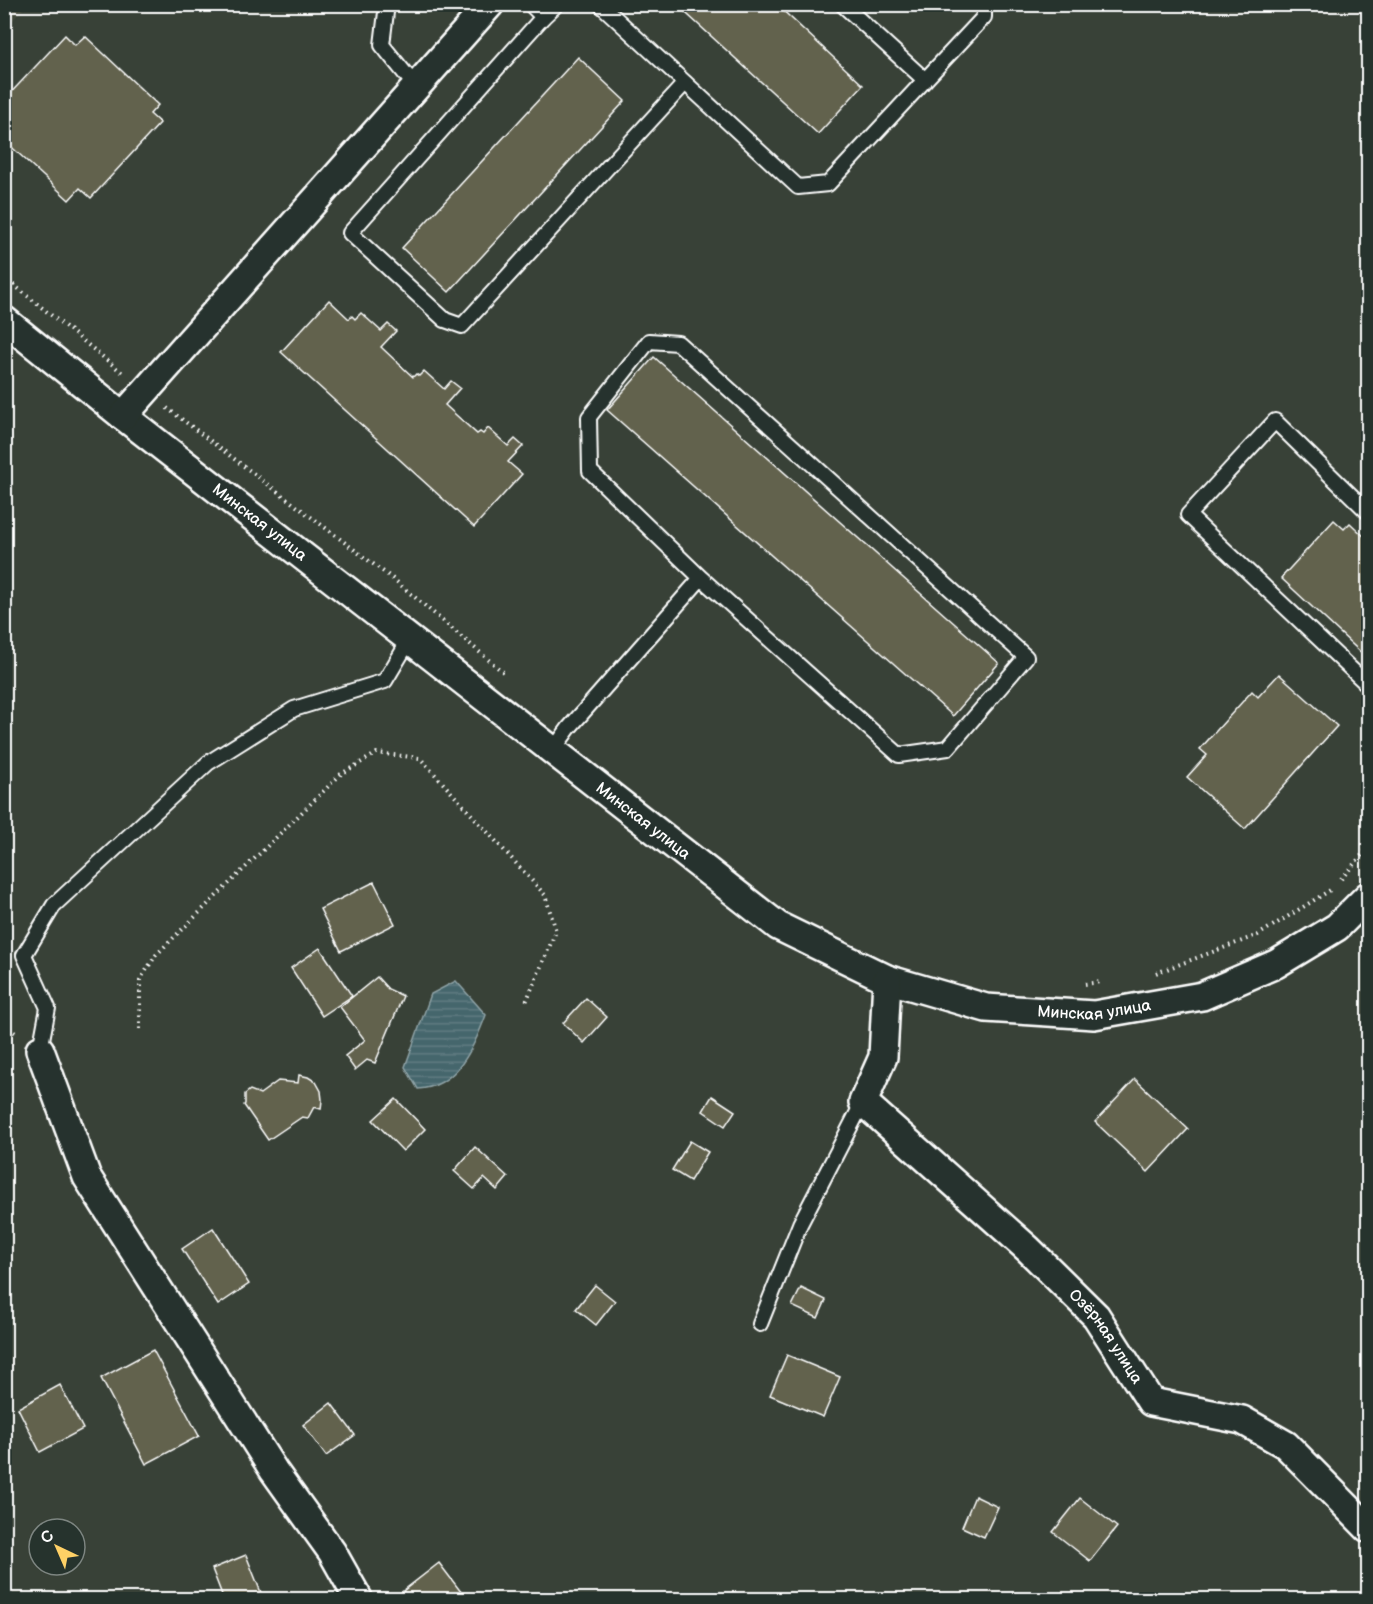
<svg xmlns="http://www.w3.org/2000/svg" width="1373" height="1604" viewBox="0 0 1373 1604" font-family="'Balsamiq Sans',sans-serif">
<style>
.built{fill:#454b3e}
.water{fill:url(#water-rules);stroke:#8fa3a7;stroke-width:1.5}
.building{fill:#62624d;stroke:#fff;stroke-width:1.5}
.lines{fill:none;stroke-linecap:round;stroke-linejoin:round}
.service-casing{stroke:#fff;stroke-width:18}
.minor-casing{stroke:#fff;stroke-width:32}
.path{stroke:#fff;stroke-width:4;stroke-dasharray:1.5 4.5;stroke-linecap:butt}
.service{stroke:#26332d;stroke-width:14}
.minor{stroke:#26332d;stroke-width:27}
.labels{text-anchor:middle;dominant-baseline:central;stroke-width:5;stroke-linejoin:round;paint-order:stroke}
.street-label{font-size:16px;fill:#fff;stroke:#26332d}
</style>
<defs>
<pattern id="water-rules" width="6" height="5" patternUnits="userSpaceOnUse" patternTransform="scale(1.5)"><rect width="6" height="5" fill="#45666c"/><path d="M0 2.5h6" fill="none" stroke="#617d82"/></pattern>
</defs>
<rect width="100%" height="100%" fill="#384137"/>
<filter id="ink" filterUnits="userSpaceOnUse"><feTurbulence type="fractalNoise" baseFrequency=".0167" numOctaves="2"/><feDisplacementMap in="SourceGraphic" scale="12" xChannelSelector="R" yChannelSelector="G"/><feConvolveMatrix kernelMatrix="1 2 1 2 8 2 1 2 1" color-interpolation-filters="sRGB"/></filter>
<g filter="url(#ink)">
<!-- built -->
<polygon class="built" points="5,4 26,5 5,29 4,5"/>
<!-- water -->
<path class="water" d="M456 981 486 1015C474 1047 457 1087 418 1089L405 1067 431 994Z"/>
<!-- building -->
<g class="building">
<polygon points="676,4 776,4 863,85 818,134"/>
<polygon points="65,35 75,45 85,36 158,105 150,114 160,123 91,198 80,188 69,200 4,140 4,121 6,119 4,118 4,100"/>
<polygon points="578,57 625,101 449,292 402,248"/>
<polygon points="329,300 349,319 352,316 355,319 361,313 381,331 388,324 396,331 381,347 413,377 416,374 419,376 424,371 444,389 451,381 460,388 445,405 477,434 480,432 483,434 488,428 508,446 515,439 523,446 508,462 522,474 474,527 281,352"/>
<polygon points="654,357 999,663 953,716 607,410"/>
<polygon points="1334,520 1344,529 1350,523 1368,540 1368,659 1281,578"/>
<polygon points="1279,674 1337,726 1245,829 1187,777 1207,755 1200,749 1252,691 1258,697"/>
<polygon points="374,882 395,924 341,951 320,909"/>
<polygon points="320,948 352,996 322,1016 291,968"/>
<polygon points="377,977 388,989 403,996 375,1063 367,1060 355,1070 345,1056 365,1040 340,1007"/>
<polygon points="586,998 607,1017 584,1043 563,1023"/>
<polygon points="299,1075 308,1077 316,1082 321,1091 322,1100 321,1109 314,1107 308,1118 302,1117 268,1140 244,1105 245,1104 245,1094 250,1090 260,1094 278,1081 298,1083"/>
<polygon points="1135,1079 1188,1129 1148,1172 1095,1122"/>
<polygon points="712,1096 735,1111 725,1126 703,1111"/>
<polygon points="396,1099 425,1129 403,1151 373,1120"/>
<polygon points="690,1141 708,1152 690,1181 672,1170"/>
<polygon points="475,1147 508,1177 497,1190 484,1178 474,1189 454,1171"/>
<polygon points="213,1228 249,1284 218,1305 182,1249"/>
<polygon points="595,1285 615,1301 596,1325 576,1309"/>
<polygon points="801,1288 826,1300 818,1318 792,1306"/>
<polygon points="153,1350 199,1436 146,1464 101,1378"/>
<polygon points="787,1355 840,1377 823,1417 770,1395"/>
<polygon points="60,1385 83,1429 40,1452 18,1408"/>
<polygon points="331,1403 355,1435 326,1456 303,1425"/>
<polygon points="975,1496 998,1507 984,1537 962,1527"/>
<polygon points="1080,1498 1117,1527 1090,1561 1053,1532"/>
<polygon points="246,1555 264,1600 224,1600 212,1569"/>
<polygon points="439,1563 465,1597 461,1600 410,1600 403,1591"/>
</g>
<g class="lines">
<!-- service casing -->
<g class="service-casing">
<g id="service">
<polyline points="387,4 382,45 416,87"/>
<polyline points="530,4 543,17 557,4"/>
<polyline points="600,4 798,187 828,184 925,80 842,4"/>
<polyline points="543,17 350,233 445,320 462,326 685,83"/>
<polyline points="925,80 984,17 984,4"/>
<polyline points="1368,512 1275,421 1188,515 1368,685"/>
<polyline points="553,750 569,728 701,578 899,755 948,748 1026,657 678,343 649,341 589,417 590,471 701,578"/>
<polyline points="40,1050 48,1008 24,955 54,905 208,763 294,709 385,681 410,639"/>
<polyline points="760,1324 800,1224 863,1102"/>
</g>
</g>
<!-- minor casing -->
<g class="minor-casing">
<g id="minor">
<path id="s1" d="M4 320 123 416 778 926 887 979 986 1008 1094 1015 1202 996 1276 964 1337 927 1368 896"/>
<polyline points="123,416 490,4"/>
<path id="s2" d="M887 979 883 1057 863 1102 1028 1249 1096 1316 1151 1402 1242 1420 1286 1445 1368 1528"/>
<polyline points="40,1050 87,1177 274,1471 332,1552 359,1600"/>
</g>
</g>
<!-- path -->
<g class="path">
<polyline points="4,277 124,374"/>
<polyline points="167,408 397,582 503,672"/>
<polyline points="1341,879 1368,848"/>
<polyline points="1156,973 1258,935 1332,889"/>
<polyline points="1085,984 1101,982"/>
<polyline points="4,1025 17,1034"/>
<polyline points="140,1029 140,980 156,955 341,774 377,753 420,758 545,895 556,931 526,1002"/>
</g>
<!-- service -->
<use href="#service" class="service"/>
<!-- minor -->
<use href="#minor" class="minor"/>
</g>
</g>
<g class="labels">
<!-- street labels -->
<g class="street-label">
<text stroke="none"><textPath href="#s1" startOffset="326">Минская улица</textPath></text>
<text stroke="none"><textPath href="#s1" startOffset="812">Минская улица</textPath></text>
<text stroke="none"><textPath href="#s1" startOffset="1316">Минская улица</textPath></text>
<text stroke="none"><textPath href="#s2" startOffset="466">Озёрная улица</textPath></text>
</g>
</g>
<!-- margin -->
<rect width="1373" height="1604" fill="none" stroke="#26332d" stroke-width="24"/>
<rect x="12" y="12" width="1349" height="1580" fill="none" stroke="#fff" stroke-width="2" filter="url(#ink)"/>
<!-- north arrow -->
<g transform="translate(57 1547) rotate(316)"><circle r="28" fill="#26332d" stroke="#7d8581" stroke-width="1.5"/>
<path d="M0-4.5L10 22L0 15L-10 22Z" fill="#ffd166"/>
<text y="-9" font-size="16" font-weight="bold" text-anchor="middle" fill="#ffffff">С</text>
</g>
</svg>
